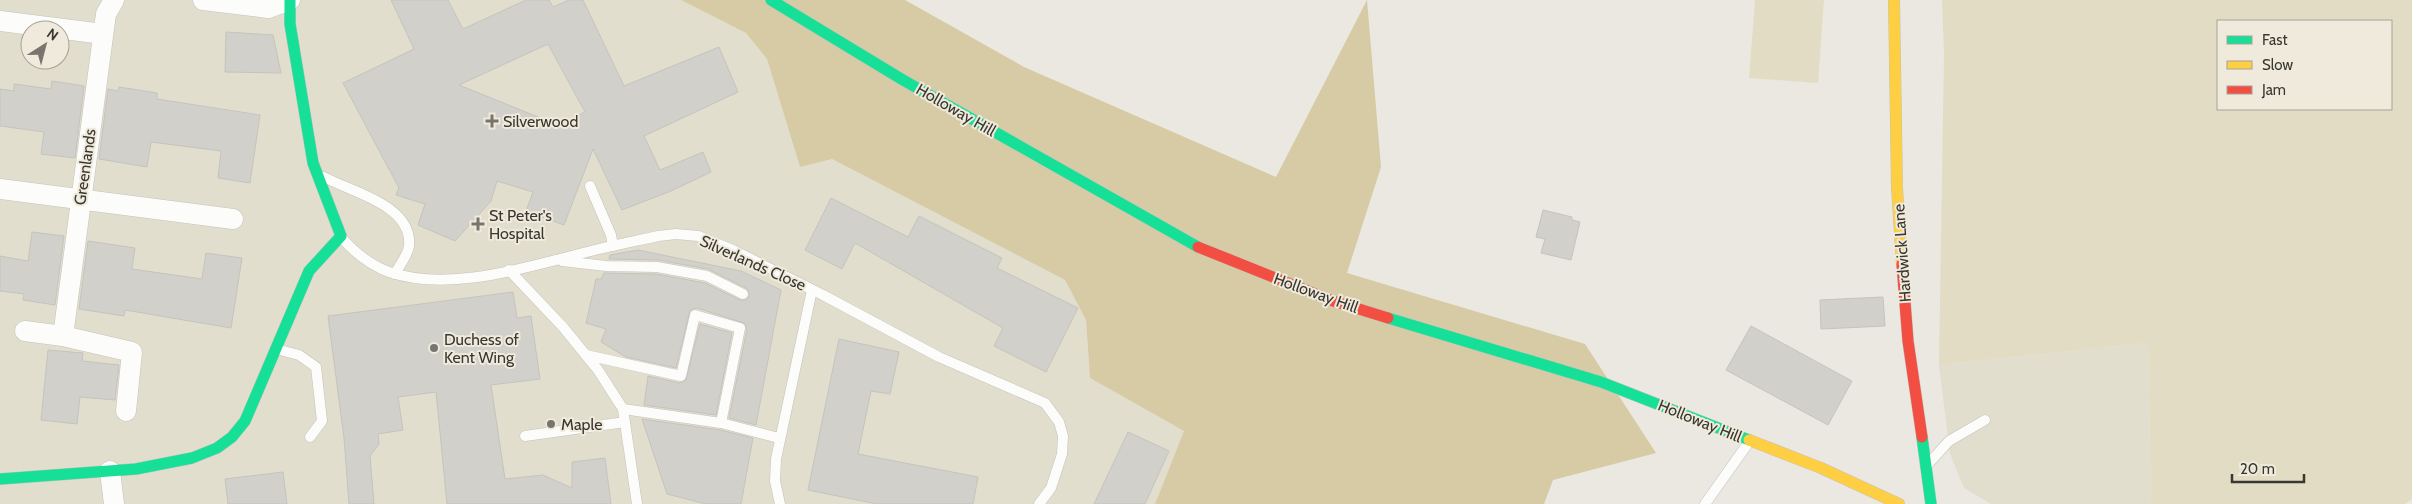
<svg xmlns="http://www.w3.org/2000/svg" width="2412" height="504" viewBox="0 0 2412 504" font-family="Cabin,sans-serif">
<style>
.built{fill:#e2dece;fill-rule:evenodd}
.green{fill:#e3dcc4;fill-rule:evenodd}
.forest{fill:#d6cba5}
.building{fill:#d2d0ca;stroke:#c5c3bd;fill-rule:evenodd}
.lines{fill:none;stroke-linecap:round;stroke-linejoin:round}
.lane-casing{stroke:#c4c2bb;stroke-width:11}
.street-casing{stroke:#c4c2bb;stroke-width:21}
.fast-casing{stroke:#c4c2bb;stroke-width:12}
.slow-casing{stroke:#c4c2bb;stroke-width:12}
.jam-casing{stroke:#c4c2bb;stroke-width:12}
.lane{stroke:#fcfcfa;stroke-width:10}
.street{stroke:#fcfcfa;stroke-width:20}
.fast{stroke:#16e098;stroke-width:11}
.slow{stroke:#ffcf43;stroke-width:11}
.jam{stroke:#f24e42;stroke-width:11}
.poi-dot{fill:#77756e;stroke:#efeadb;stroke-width:2}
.labels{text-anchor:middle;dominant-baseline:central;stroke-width:4;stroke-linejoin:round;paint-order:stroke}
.street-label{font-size:16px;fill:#393731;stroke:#efeadb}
.poi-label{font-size:16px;fill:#393731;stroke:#efeadb;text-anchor:start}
</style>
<rect width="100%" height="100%" fill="#eae8e0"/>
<!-- built -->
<g class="built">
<path d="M0 0H681L746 33 767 59 800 167 832 159 1065 280 1086 320 1090 378 1184 431 1155 504H0ZM30 30H60V60H30Z"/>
<polygon points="2148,343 2151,504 1991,504 1964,488 1950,454 1939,365"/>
</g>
<!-- green -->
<g class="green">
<polygon points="1755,0 1824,0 1818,83 1749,78"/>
<path d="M1942 0H2412V499L2405 504H2151L2148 343 1939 365 1944 54ZM2391 21V109H2218V21Z"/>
</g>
<!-- forest -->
<polygon class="forest" points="681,0 905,0 1024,67 1276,177 1367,0 1381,167 1347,273 1585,344 1656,453 1553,480 1544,504 1155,504 1184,431 1090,378 1086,320 1065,280 832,159 800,167 767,59 746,33"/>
<!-- building -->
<g class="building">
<path d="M391 0H448L463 29 526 0H549L553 7 569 0H583L624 86 719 47 738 92 644 136 660 170 703 152 711 172 671 191 622 210 593 149 564 225 526 211 533 192 497 181 491 201 455 241 418 225 425 204 396 195 399 188 343 83 414 49ZM548 44 585 112 558 125 459 85Z"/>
<polygon points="226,32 273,35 281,73 225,72"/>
<polygon points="52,81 84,86 75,158 41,154 44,132 0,126 0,89 14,91 14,84 51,89"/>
<polygon points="119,87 157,93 157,99 260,115 250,183 218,178 221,151 151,142 147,167 99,159 108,89 118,91"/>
<polygon points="831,198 908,237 919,216 1002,258 997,268 1078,308 1046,372 994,346 1003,328 855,243 842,269 805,250"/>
<polygon points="1543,210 1572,217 1572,220 1580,222 1571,260 1541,253 1545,239 1536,237"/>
<polygon points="32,232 64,236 55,305 23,300 24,294 0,291 0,256 28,261"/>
<polygon points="88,241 135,248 132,269 202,279 206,253 242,258 231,328 125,310 124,316 79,309"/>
<polygon points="638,250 741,271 781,290 756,425 729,418 747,329 744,323 697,308 690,310 676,368 626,357 601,342 606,329 586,323 596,279 601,279 604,273 656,274 705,283 740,300 746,300 749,297 749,291 746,288 708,269 658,260 609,259 610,255"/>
<polygon points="513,292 517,318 531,316 540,379 491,385 505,479 543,475 572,488 572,462 605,458 611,504 447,504 436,392 398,397 403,430 378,434 379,444 370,456 374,504 349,504 344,438 328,316"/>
<polygon points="1883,297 1885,326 1821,329 1820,300"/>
<polygon points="700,324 732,333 716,415 644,405 648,376 680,383 686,380"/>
<polygon points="1751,326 1852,381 1828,425 1726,370"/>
<polygon points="839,339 899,352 890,394 871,391 858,454 978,477 973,504 877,504 808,490"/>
<polygon points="48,350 83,353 82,361 119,365 115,400 80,397 77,424 41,420"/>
<polygon points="642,419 720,430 753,438 741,504 706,504 667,494"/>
<polygon points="1128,432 1169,451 1145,504 1094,504"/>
<polygon points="283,472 287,504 228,504 225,479"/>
</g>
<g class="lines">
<!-- lane casing -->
<g class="lane-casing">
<g id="lane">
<path d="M324 177C351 192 413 205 409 246 408 255 399 266 395 274"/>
<polyline points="590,186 611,235 613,246"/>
<path d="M341 237C354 252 370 265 389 272 451 293 530 266 591 251 613 245 636 241 658 236L676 234 698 236 733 250 823 295 939 357 1045 403 1059 422 1063 436 1062 454 1051 488 1039 504"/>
<polyline points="562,261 606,266 657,267 707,276 743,294"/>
<polyline points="509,270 563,327 598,370 623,409 637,504"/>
<polyline points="276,349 299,355 316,367 322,421 310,437"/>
<polyline points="586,355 681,376 695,315 740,328 721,423 779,438"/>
<polyline points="623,409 721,423"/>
<polyline points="525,436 625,422"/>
<polyline points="1929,463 1949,441 1985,420"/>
<polyline points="780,504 775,481 776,459 812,290"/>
<polyline points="1705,504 1749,442"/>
</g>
</g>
<!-- street casing -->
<g class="street-casing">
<g id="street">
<polyline points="203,0 268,8 290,0"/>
<polyline points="0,21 103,34"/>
<polyline points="0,189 233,219"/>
<polyline points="25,331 63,336 132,352 126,411"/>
<polyline points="63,336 106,14 114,0"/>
<polyline points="110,471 114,504"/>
</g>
</g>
<!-- fast casing -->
<g class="fast-casing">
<g id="fast">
<polyline points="771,0 903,80 1198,247"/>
<polyline points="1388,318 1601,382 1749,440"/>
<polyline points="1922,437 1931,504"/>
<polyline points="0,479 136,469 192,458 217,448 232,437 245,421 309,271 341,236 313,163 290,24 290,0"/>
</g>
</g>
<!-- slow casing -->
<g class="slow-casing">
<g id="slow">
<polyline points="1894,0 1897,188 1902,264"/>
<polyline points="1749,440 1821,468 1899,504"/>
</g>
</g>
<!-- jam casing -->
<g class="jam-casing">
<g id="jam">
<polyline points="1198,247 1333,301 1388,318"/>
<polyline points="1902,264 1908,341 1922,437"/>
</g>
</g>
<!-- lane -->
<use href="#lane" class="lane"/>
<!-- street -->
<use href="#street" class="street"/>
<!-- fast -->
<use href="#fast" class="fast"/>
<!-- slow -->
<use href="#slow" class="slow"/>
<!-- jam -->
<use href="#jam" class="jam"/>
</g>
<!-- markers -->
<g class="poi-dot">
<path d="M489.5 113.5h5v5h5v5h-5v5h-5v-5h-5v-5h5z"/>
<path d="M475.5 216.5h5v5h5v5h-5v5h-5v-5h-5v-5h5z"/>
<circle cx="434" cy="348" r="5"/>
<circle cx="551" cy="424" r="5"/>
</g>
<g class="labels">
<!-- street labels -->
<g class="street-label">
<text transform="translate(956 110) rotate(30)">Holloway Hill</text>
<text transform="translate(85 167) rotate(-82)">Greenlands</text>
<text transform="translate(1902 253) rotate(-94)">Hardwick Lane</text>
<text transform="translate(753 263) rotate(24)">Silverlands Close</text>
<text transform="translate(1316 293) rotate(20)">Holloway Hill</text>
<text transform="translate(1700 421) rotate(22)">Holloway Hill</text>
</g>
<!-- poi labels -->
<g class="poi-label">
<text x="503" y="121">Silverwood</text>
<text x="489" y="215">St Peter's<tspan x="489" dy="18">Hospital</tspan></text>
<text x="444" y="339">Duchess of<tspan x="444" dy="18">Kent Wing</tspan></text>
<text x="561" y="424">Maple</text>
</g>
</g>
<!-- legend -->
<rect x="2217" y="20" width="175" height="90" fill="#efeadb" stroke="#a6a297"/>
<rect x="2227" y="36" width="25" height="8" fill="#16e098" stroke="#a6a297"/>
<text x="2262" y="45" font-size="15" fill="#393731">Fast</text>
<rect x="2227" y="61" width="25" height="8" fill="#ffcf43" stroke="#a6a297"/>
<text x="2262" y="70" font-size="15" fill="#393731">Slow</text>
<rect x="2227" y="86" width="25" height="8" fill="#f24e42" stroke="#a6a297"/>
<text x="2262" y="95" font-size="15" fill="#393731">Jam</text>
<!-- north arrow -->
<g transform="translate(45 45) rotate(36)"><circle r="24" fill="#efeadb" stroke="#a6a297"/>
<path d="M0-4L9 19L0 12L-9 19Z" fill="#77756e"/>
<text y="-8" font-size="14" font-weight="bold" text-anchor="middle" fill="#393731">N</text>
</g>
<!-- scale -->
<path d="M2232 474v8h72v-8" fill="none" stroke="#393731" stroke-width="2.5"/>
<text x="2240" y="474" font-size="15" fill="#393731" stroke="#efeadb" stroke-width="4" paint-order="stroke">20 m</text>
</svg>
